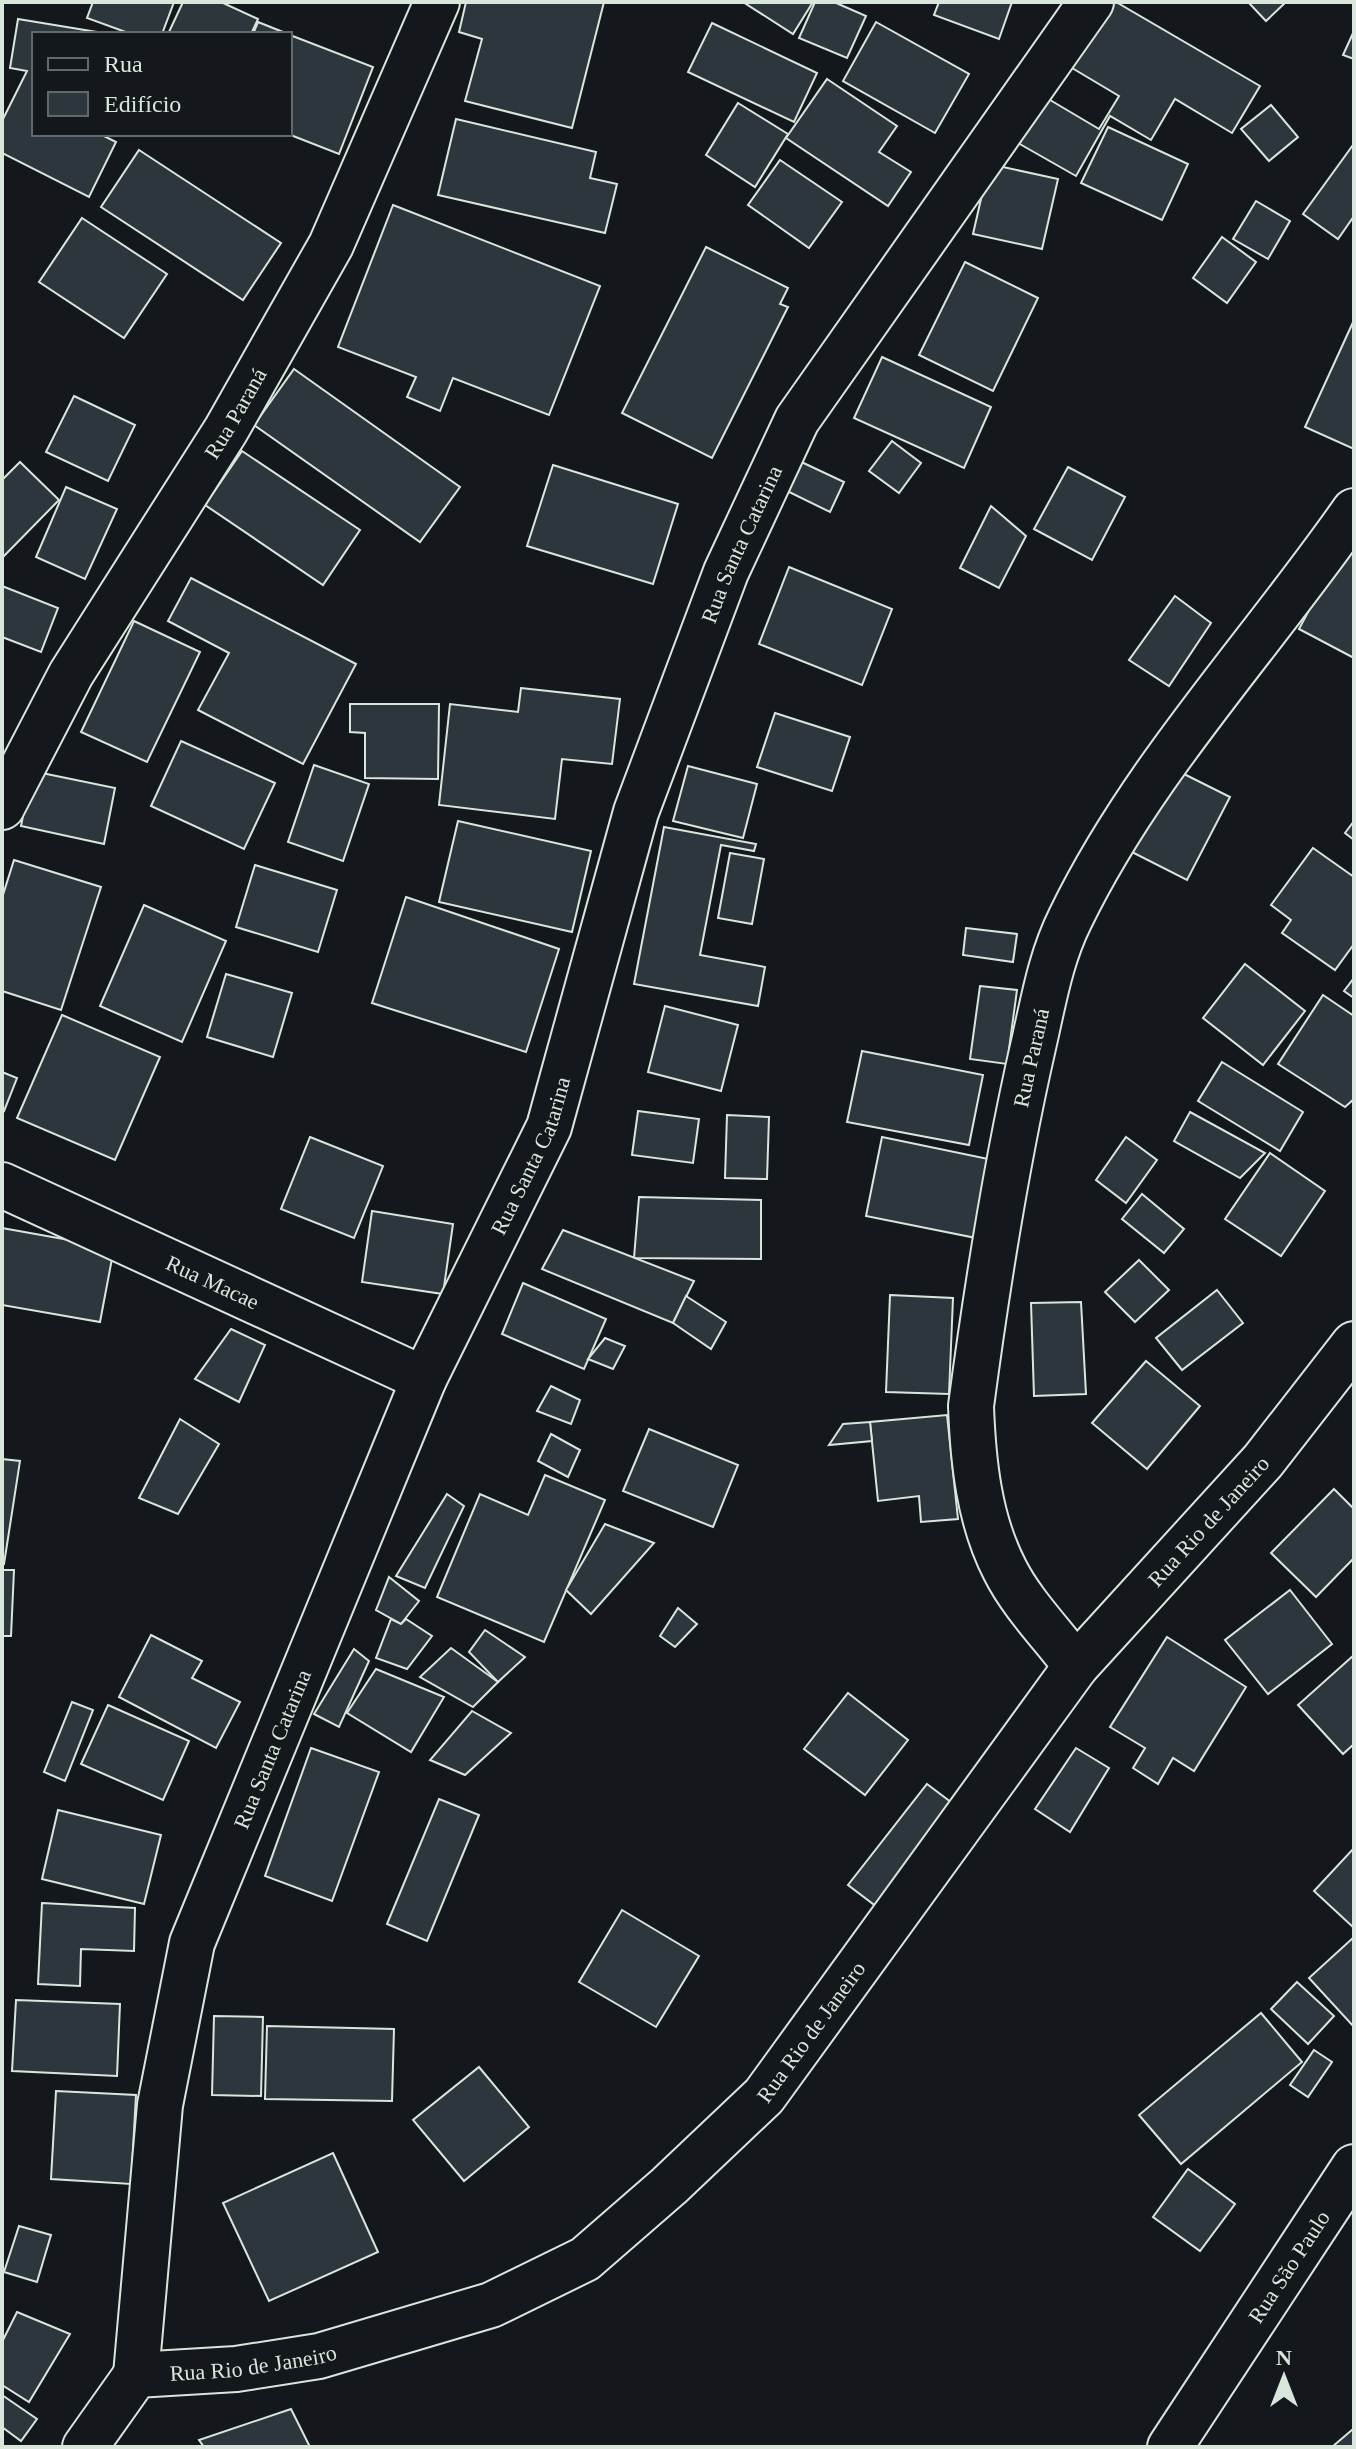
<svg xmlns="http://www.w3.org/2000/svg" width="1356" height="2449" viewBox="0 0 1356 2449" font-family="'Times New Roman',serif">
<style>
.building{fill:#2c363c;stroke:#d8e6dc;stroke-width:2}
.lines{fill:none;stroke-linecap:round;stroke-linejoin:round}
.minor-casing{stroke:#d8e6dc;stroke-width:48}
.minor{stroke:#14181c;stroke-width:44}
.labels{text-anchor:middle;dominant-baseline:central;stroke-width:6;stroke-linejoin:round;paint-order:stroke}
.street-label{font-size:22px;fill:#d8e6dc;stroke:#14181c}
</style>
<rect width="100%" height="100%" fill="#14181c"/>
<!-- building -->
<g class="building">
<polygon points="93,2 174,2 162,34 131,34 87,18"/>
<polygon points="183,2 221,2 258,19 251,34 168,34"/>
<polygon points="466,2 604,2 572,128 465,101 482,39 459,32"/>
<polygon points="743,2 813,2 793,34"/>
<polygon points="815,2 834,2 866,16 847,58 799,38"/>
<polygon points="939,2 1012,2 999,39 934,15"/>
<polygon points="1103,2 1116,2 1260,86 1232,133 1175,99 1151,140 1110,116 1076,176 1018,143 1045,97 1099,129 1119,96 1067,65"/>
<polygon points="1248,2 1286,2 1266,21"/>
<polygon points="18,19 103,33 34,34 34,134 100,134 116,142 89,197 2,153 2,121 27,71 10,68"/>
<polygon points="258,22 288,34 253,34"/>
<polygon points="876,22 969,74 935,133 843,81"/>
<polygon points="712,23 817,73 794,122 688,72"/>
<polygon points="1354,31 1354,59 1343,55"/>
<polygon points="290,35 373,67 339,154 288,134"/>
<polygon points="827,79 897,126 879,152 911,172 888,206 786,138"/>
<polygon points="738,103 788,134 755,187 706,155"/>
<polygon points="1271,105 1298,137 1269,161 1241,129"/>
<polygon points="456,119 596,152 590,178 617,184 605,233 438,195"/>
<polygon points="1108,127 1188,164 1162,220 1081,183"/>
<polygon points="1353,145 1354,216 1338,239 1303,214"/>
<polygon points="139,150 281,243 243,300 101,207"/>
<polygon points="780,160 842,202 809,248 748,205"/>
<polygon points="989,164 1058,179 1042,249 973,234"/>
<polygon points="1256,201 1290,221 1268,259 1233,239"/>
<polygon points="393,205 600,286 549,415 453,378 440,411 407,397 416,377 338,347"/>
<polygon points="82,218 167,274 124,338 39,282"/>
<polygon points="1222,237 1256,262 1227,303 1193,278"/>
<polygon points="706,247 788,288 780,304 788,307 712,458 622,413"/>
<polygon points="965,262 1038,298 993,391 919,355"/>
<polygon points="1354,320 1354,449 1305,427"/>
<polygon points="882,357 991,407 964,468 854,418"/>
<polygon points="294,369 460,487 420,542 254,425"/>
<polygon points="74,396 135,425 108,481 46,452"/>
<polygon points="892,441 921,463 899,493 869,471"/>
<polygon points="242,451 360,530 323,585 205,505"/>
<polygon points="795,459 844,482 830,512 781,488"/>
<polygon points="20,462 59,500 2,558 2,480"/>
<polygon points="553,465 678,504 653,584 527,546"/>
<polygon points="1068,467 1125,497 1092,560 1034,529"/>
<polygon points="66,487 117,509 85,579 36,557"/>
<polygon points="991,506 1026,536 999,588 960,568"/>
<polygon points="1348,537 1354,540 1354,658 1299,629"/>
<polygon points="789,567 892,609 862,685 759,644"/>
<polygon points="191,578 356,664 303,764 198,710 229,653 168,621"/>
<polygon points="2,586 58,608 41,652 2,637"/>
<polygon points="1175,596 1211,623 1169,686 1129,660"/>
<polygon points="134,621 200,652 147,762 81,732"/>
<polygon points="521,688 620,699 612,764 562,759 555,819 439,805 450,704 518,712"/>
<polygon points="350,704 439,704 438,779 365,778 365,733 350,732"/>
<polygon points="775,713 850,737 832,791 757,767"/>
<polygon points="181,741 275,783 244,849 151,806"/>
<polygon points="1164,764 1230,797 1187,880 1122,847"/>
<polygon points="314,765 369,784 343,861 288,842"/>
<polygon points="688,766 757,784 743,838 673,821"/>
<polygon points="32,771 115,788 104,844 21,826"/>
<polygon points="458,821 591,851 572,932 439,902"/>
<polygon points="1354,821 1354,840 1345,833"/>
<polygon points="664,827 756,844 754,851 721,845 700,955 765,967 758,1006 634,984"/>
<polygon points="1313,848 1354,877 1354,944 1335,970 1282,933 1291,920 1271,905"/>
<polygon points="730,853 764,859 752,924 718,918"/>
<polygon points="14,860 101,887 61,1010 2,991 2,898"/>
<polygon points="255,865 337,890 318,952 236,927"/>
<polygon points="406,897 559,949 526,1052 372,1003"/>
<polygon points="144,905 226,941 182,1042 100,1006"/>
<polygon points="966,928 1017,934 1013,962 963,955"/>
<polygon points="1245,964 1305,1011 1263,1065 1203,1018"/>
<polygon points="226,974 292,993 273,1057 207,1037"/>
<polygon points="1354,978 1354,998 1344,991"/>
<polygon points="980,986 1017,990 1007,1064 970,1059"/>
<polygon points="1323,995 1354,1016 1354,1099 1345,1107 1278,1064"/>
<polygon points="665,1006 738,1025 721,1091 648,1072"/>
<polygon points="62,1015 160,1057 115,1160 17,1118"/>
<polygon points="862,1051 983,1075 969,1145 847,1122"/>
<polygon points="1222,1062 1303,1112 1280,1151 1198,1101"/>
<polygon points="2,1072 17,1078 4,1111 2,1110"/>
<polygon points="638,1111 699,1119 693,1163 632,1155"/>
<polygon points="1190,1112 1265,1153 1240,1178 1174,1141"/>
<polygon points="727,1115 769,1117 767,1179 725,1178"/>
<polygon points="310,1137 383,1166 354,1238 281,1209"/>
<polygon points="882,1137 993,1160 976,1238 866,1216"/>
<polygon points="1126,1137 1157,1160 1126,1203 1096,1180"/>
<polygon points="1270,1153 1325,1191 1281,1256 1225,1219"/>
<polygon points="1142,1194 1184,1229 1164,1253 1122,1219"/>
<polygon points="639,1197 761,1200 761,1259 634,1258"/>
<polygon points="372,1211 453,1224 443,1294 362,1282"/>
<polygon points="2,1228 114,1248 100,1322 2,1305"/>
<polygon points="563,1230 694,1281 673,1323 542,1269"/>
<polygon points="1139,1260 1169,1290 1135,1322 1105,1292"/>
<polygon points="523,1283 606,1319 584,1369 502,1334"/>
<polygon points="1217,1290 1243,1323 1182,1370 1156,1338"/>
<polygon points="890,1295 953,1298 949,1394 886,1392"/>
<polygon points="686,1296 726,1322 711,1349 673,1323"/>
<polygon points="1081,1302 1086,1394 1034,1396 1031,1303"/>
<polygon points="231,1329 265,1345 239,1402 195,1379"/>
<polygon points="605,1338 625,1346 613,1369 588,1359"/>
<polygon points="1146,1361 1200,1406 1147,1469 1092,1423"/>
<polygon points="551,1386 580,1400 571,1424 537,1411"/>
<polygon points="947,1415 958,1519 921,1522 919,1496 878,1501 870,1422"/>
<polygon points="180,1419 219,1444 178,1514 139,1498"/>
<polygon points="870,1422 872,1441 829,1445 843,1424"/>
<polygon points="649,1429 738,1465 713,1527 623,1491"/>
<polygon points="551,1434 580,1450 568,1477 538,1461"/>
<polygon points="2,1459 20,1461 4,1564 2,1564"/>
<polygon points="545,1475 605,1500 544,1642 437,1597 480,1494 528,1515"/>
<polygon points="1334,1489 1354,1509 1354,1558 1316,1597 1271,1553"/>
<polygon points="447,1494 464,1506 425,1588 396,1576"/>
<polygon points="605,1524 654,1543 591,1614 566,1590"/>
<polygon points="2,1570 14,1570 11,1636 2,1636"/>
<polygon points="389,1577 419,1601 401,1624 376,1610"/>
<polygon points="1290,1590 1332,1644 1268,1694 1225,1640"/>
<polygon points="678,1608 697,1624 675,1647 660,1636"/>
<polygon points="391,1619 401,1624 406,1619 432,1636 407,1669 376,1658"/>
<polygon points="485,1630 525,1657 498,1682 469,1652"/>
<polygon points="151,1635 202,1661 192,1678 240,1702 216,1748 119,1697"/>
<polygon points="1167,1637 1246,1687 1194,1771 1173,1758 1158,1784 1133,1768 1145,1748 1110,1727"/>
<polygon points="451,1648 498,1682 473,1707 420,1677"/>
<polygon points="354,1649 369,1661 339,1727 314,1714"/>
<polygon points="1354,1655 1354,1744 1343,1754 1298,1705"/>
<polygon points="376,1669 444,1697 411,1752 347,1713"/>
<polygon points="848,1693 908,1740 865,1795 804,1749"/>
<polygon points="72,1702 93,1710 65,1781 44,1772"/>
<polygon points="108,1705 189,1741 163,1800 81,1764"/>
<polygon points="472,1711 511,1733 465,1775 430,1760"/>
<polygon points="311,1748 379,1772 332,1901 265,1876"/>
<polygon points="1076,1748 1109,1768 1070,1832 1035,1809"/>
<polygon points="927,1784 960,1809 881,1910 848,1885"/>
<polygon points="439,1799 479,1815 427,1941 387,1924"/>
<polygon points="58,1810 161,1835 144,1904 42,1879"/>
<polygon points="1354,1848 1354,1928 1314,1891"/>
<polygon points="42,1903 135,1908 134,1951 81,1949 80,1986 38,1984"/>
<polygon points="622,1910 699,1956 656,2027 579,1982"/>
<polygon points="1354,1937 1354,2027 1309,1978"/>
<polygon points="1297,1982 1334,2016 1308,2044 1271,2009"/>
<polygon points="16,2000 120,2004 117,2076 12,2071"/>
<polygon points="1261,2013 1302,2062 1181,2164 1139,2115"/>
<polygon points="214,2016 263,2017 261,2096 212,2095"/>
<polygon points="267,2026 394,2029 392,2101 265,2099"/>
<polygon points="1314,2050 1332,2062 1308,2097 1290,2085"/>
<polygon points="479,2067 529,2127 464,2181 413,2120"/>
<polygon points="56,2091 136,2095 131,2184 51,2179"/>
<polygon points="333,2153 378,2252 269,2301 223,2203"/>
<polygon points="1188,2169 1235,2204 1200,2251 1153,2217"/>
<polygon points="19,2226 51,2235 37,2282 4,2272"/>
<polygon points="17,2312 70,2334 29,2402 2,2385 2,2342"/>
<polygon points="2,2395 37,2419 21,2441 2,2427"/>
<polygon points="291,2409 310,2447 204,2447 199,2440"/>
<polygon points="1353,2429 1354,2447 1332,2447"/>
</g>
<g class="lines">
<!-- minor casing -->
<g class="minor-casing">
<g id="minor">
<path id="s1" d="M2 807 71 674 226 430 331 245 437 2"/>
<path id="s2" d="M2 1185 424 1379"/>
<path id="s3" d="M1076 1666C1053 1635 1022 1604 1005 1570 979 1520 973 1461 971 1406 987 1286 1006 1165 1033 1047 1043 1004 1050 959 1070 919 1142 770 1260 646 1354 511"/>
<path id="s4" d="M136 2375 160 2105 192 1943 424 1379 549 1127 636 812 726 572 797 420 1091 2"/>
<path id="s5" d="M85 2447 136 2375 236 2369 319 2356 491 2305 585 2259 669 2186 764 2096 1076 1666 1263 1461 1354 1344"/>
<path id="s6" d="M1170 2447 1354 2167"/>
</g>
</g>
<!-- minor -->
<use href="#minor" class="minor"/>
</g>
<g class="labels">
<!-- street labels -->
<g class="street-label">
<text stroke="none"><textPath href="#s1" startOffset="458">Rua Paraná</textPath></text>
<text stroke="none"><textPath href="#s4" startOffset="1942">Rua Santa Catarina</textPath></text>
<text stroke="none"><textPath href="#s3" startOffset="642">Rua Paraná</textPath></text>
<text stroke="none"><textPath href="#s4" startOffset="1294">Rua Santa Catarina</textPath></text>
<text stroke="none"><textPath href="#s2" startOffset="232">Rua Macae</textPath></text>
<text stroke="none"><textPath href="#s5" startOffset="1526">Rua Rio de Janeiro</textPath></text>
<text stroke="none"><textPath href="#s4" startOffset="646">Rua Santa Catarina</textPath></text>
<text stroke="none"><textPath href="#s5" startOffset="878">Rua Rio de Janeiro</textPath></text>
<text stroke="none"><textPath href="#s6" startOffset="216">Rua São Paulo</textPath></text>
<text stroke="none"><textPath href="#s5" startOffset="206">Rua Rio de Janeiro</textPath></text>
</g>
</g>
<!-- border -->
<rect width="1356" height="2449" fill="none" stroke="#d8e6dc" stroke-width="8"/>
<!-- legend -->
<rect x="32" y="32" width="260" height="104" fill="#14181c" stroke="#626a69" stroke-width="2"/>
<rect x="48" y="58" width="40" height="12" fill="#14181c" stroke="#626a69" stroke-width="2"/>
<text x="104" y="72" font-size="24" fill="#d8e6dc">Rua</text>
<rect x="48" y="92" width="40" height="24" fill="#2c363c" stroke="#626a69" stroke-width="2"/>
<text x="104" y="112" font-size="24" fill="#d8e6dc">Edifício</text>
<!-- north arrow -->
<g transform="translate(1284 2377)" stroke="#14181c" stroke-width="6" paint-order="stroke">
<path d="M0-6L14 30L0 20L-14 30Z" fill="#d8e6dc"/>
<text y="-12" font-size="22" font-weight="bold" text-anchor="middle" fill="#d8e6dc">N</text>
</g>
</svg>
